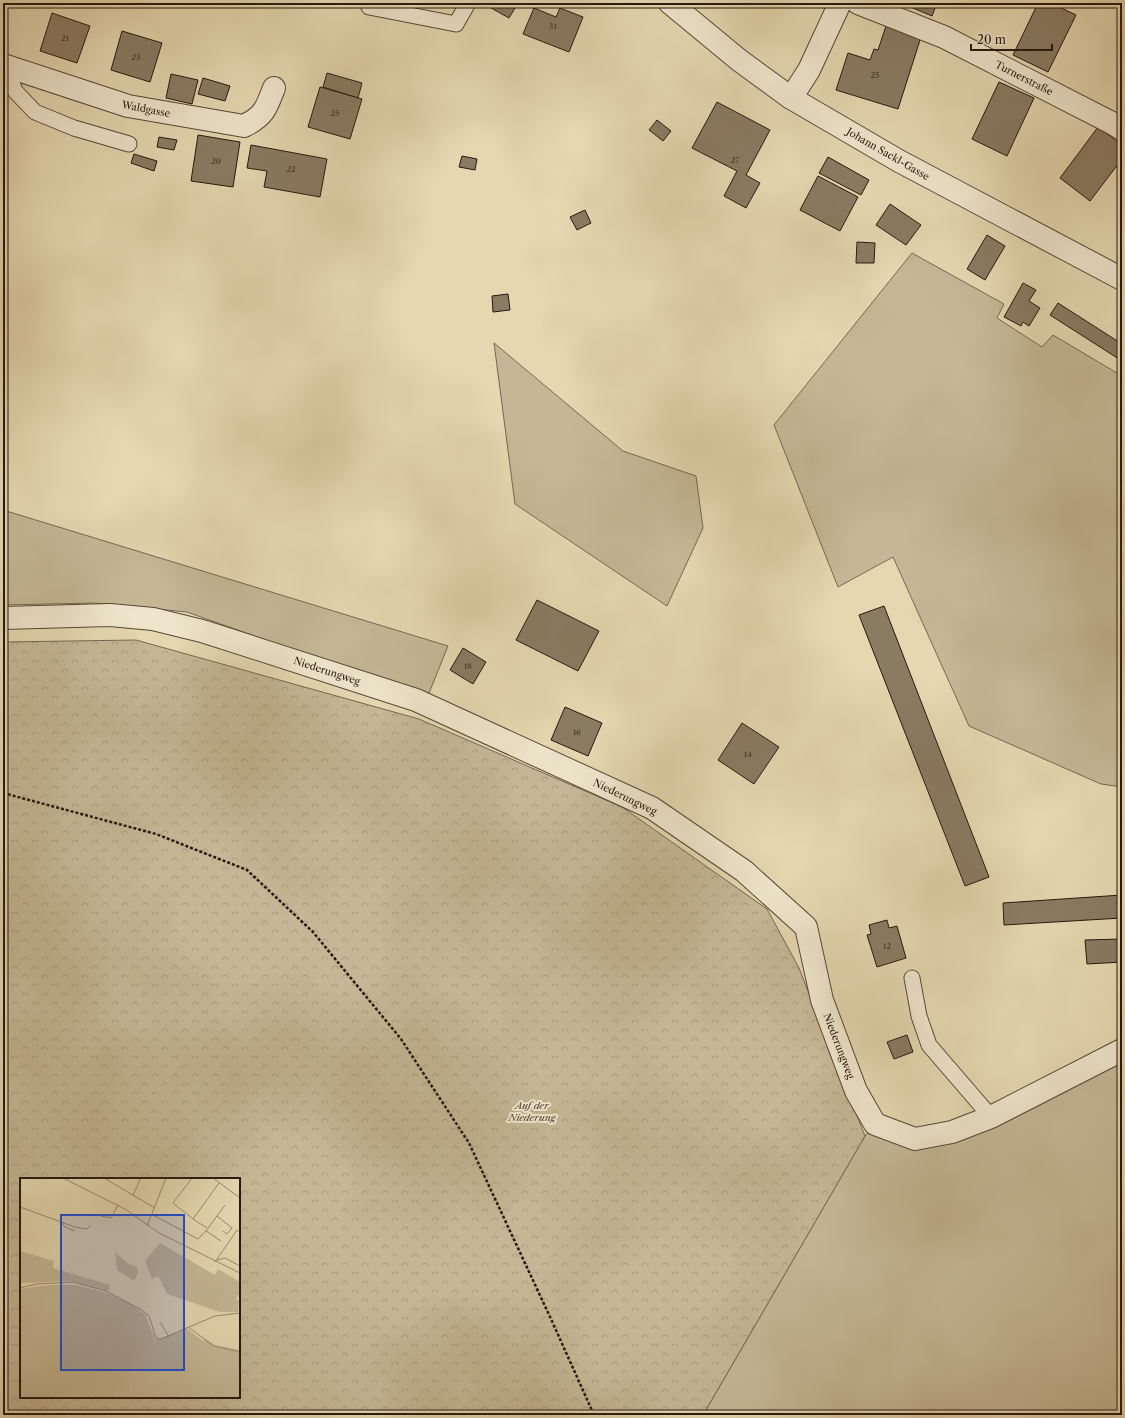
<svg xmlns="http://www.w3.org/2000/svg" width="1125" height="1418" viewBox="0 0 1125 1418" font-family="'Libre Caslon Text',serif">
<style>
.green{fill:#c5b795;stroke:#766852}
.forest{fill:url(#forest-crowns);stroke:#766852;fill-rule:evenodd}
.building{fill:#8a7b63;stroke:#27180f}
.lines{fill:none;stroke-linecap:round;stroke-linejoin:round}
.service-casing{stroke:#564837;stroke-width:17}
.minor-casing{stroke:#564837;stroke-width:24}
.path{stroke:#27180f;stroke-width:2.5;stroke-dasharray:3 2;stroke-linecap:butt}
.service{stroke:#eee5cc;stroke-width:15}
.minor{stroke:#eee5cc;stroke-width:22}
.labels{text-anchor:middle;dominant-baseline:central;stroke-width:4;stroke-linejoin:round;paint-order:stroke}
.number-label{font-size:8px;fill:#403124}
.street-label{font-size:10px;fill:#27180f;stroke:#eee5cc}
.park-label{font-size:10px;font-style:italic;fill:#564837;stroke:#eee5cc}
.inset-road{fill:none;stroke:#998b70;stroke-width:1}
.view{fill:#1d4ed8;fill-opacity:0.15;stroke:#1d4ed8;stroke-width:2}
.inset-edge{fill:none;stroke:#27180f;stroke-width:2}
</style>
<defs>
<pattern id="forest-crowns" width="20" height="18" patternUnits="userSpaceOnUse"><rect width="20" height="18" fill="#c5b795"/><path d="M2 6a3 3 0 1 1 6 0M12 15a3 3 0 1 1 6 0" fill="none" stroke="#a99d7f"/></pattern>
</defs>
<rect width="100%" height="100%" fill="#e5d7b0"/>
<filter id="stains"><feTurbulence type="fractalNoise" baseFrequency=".005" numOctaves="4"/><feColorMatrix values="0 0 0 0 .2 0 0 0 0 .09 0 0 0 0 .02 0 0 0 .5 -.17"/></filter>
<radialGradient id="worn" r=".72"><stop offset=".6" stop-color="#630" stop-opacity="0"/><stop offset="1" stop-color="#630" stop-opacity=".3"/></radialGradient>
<!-- green -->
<g class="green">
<polygon points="912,253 1004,304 997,318 1042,347 1053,335 1122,376 1122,787 1101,784 969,726 893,557 838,587 774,425"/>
<polygon points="494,343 623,451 696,476 703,528 667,606 515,504"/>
<polygon points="3,510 448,646 429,693 339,666 187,612 93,603 3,605"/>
<polygon points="1122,1050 1122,1415 703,1415 865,1136 875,1124 915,1139"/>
</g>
<!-- forest -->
<path class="forest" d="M136 640 419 719 622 807 767 909 799 968 865 1136 703 1415H3V642ZM21 1179H239V1397H21Z"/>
<!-- building -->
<g class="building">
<polygon points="485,3 518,3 509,18 484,4"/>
<polygon points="901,3 937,3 932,16"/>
<polygon points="1038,3 1051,3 1076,15 1048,72 1013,55"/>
<polygon points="534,8 556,17 560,8 583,17 569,52 523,34"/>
<polygon points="52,13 90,26 77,63 40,51"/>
<polygon points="886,26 921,37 898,109 836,90 848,53 870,60 874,49 878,50"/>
<polygon points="122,31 162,43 150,82 111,70"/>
<polygon points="327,73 362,83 358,98 323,87"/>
<polygon points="171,74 198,80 192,104 166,98"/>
<polygon points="203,78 230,86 225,101 198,94"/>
<polygon points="999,82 1034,98 1007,156 972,139"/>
<polygon points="320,87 362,99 350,139 308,127"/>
<polygon points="717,102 770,130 746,175 760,183 746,208 724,196 737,171 692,148"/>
<polygon points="657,120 671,131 663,141 649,130"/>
<polygon points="1098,127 1122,145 1122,159 1090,201 1060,178"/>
<polygon points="198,135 240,142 233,187 191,181"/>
<polygon points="159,137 177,140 174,150 157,147"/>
<polygon points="251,145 327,159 320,197 264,187 267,171 247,168"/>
<polygon points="134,154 157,161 154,171 131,163"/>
<polygon points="462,156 477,159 475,170 459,167"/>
<polygon points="828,157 869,180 861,195 819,173"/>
<polygon points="818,176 858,197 840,231 800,210"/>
<polygon points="890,204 921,225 906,245 876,225"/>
<polygon points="585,210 591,223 577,230 570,217"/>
<polygon points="987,235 1005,246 985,280 967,269"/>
<polygon points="857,242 875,243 874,263 856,263"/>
<polygon points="1023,283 1036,290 1029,301 1040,308 1029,326 1023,322 1021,326 1004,317"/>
<polygon points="508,294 510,310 493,312 492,296"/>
<polygon points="1058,303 1122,344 1122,361 1050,315"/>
<polygon points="537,600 599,631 578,671 516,640"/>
<polygon points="884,606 989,877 965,886 859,615"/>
<polygon points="463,648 486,662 473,684 450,670"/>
<polygon points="565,707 602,723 588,756 551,740"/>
<polygon points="742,723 779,747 754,784 718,760"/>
<polygon points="1122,895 1122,918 1004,925 1003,903"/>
<polygon points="887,920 889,928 897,926 906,958 877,967 867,935 871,934 869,925"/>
<polygon points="1122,939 1122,962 1087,964 1085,940"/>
<polygon points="907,1035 913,1052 894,1059 887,1042"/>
</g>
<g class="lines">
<!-- service casing -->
<g class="service-casing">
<g id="service">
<polyline points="369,7 456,24 468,3"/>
<polyline points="6,66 15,91 35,112 74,128 129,144"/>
<polyline points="912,978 919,1016 929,1045 991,1117"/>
</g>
</g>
<!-- minor casing -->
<g class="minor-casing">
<g id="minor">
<polyline points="670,3 739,60 791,98 899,161 1122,279"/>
<polyline points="858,3 944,37 1112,123 1122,129"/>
<path d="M3 65 128 106 244 126C264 116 266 109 274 88"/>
<polyline points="791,98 809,70 840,3"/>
<polyline points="3,618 110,615 153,619 202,631 416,700 652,808 744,871 806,927 822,1000 856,1091 875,1124 915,1139 952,1132 991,1117 1122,1050"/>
</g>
</g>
<!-- path -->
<polyline class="path" points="3,793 156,834 247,870 313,932 401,1039 469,1143 551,1319 594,1415"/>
<!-- service -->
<use href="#service" class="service"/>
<!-- minor -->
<use href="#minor" class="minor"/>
</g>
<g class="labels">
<!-- number labels -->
<g class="number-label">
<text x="553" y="26">31</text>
<text x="65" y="38">21</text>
<text x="136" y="57">23</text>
<text x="875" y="75">25</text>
<text x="335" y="113">25</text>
<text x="735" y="160">27</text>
<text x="216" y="161">20</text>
<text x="291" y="169">22</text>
<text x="468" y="666">18</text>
<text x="577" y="732">16</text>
<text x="748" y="754">14</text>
<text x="887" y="946">12</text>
</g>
<!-- street labels -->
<g class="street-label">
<text transform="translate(1024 78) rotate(27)">Turnerstraße</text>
<text transform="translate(146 109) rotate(11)">Waldgasse</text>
<text transform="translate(888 154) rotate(30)">Johann Sackl-Gasse</text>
<text transform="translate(327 671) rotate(18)">Niederungweg</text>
<text transform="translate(625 797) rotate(26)">Niederungweg</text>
<text transform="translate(839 1046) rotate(69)">Niederungweg</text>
</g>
<!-- park labels -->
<g class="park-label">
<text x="532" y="1105">Auf der<tspan x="532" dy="12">Niederung</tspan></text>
</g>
</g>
<!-- overview -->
<g transform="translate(20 1178)">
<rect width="220" height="220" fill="#e5d7b0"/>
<path d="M140 65 195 97 198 91 220 104V115L216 121 219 123 218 134H200L147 116 138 98 132 101 125 83ZM0 73 34 83 33 90 90 107 88 113 51 103 0 105ZM95 74 109 86 117 89 118 95 114 103 97 92ZM166 150 183 163 185 161 195 167 220 172V220H116L112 216 111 202 135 161H141Z" fill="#c5b795"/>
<path d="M30 107H56L87 115 109 125 125 136 135 161 111 202 112 216 116 220H0V111Z" fill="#c5b795"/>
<path class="inset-road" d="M43 0 105 31 139 55 220 95M84 0 135 30M172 0 153 25 173 41M193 0 220 20M113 17 121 0M0 29 55 49 67 51 71 47M133 37 178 61 186 53M81 38 91 40 98 27M197 38 212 50 207 56 203 53M42 44 45 49 55 53M127 48 146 0M187 50 173 41 199 5M201 63 186 53 205 27M197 82 205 80 220 88M195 84 217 52 220 54M0 110 17 106 53 104 86 113 122 132 129 138 136 160 141 161 195 138 220 135M140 144 149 159M168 149 194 168 220 174"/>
<path class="view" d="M41 37H164V192H41Z"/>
<rect width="220" height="220" class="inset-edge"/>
</g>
<!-- margin -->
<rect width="1125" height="1418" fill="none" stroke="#e5d7b0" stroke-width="16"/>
<rect x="4" y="4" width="1117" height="1410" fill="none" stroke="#27180f" stroke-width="2"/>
<rect x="8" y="8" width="1109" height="1402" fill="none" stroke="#27180f"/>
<!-- scale -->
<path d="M971 44v6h81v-6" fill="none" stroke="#27180f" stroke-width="2"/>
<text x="977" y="44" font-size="12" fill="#27180f" stroke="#eee5cc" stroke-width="3" paint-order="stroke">20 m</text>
<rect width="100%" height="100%" filter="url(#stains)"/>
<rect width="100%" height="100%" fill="url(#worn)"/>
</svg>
